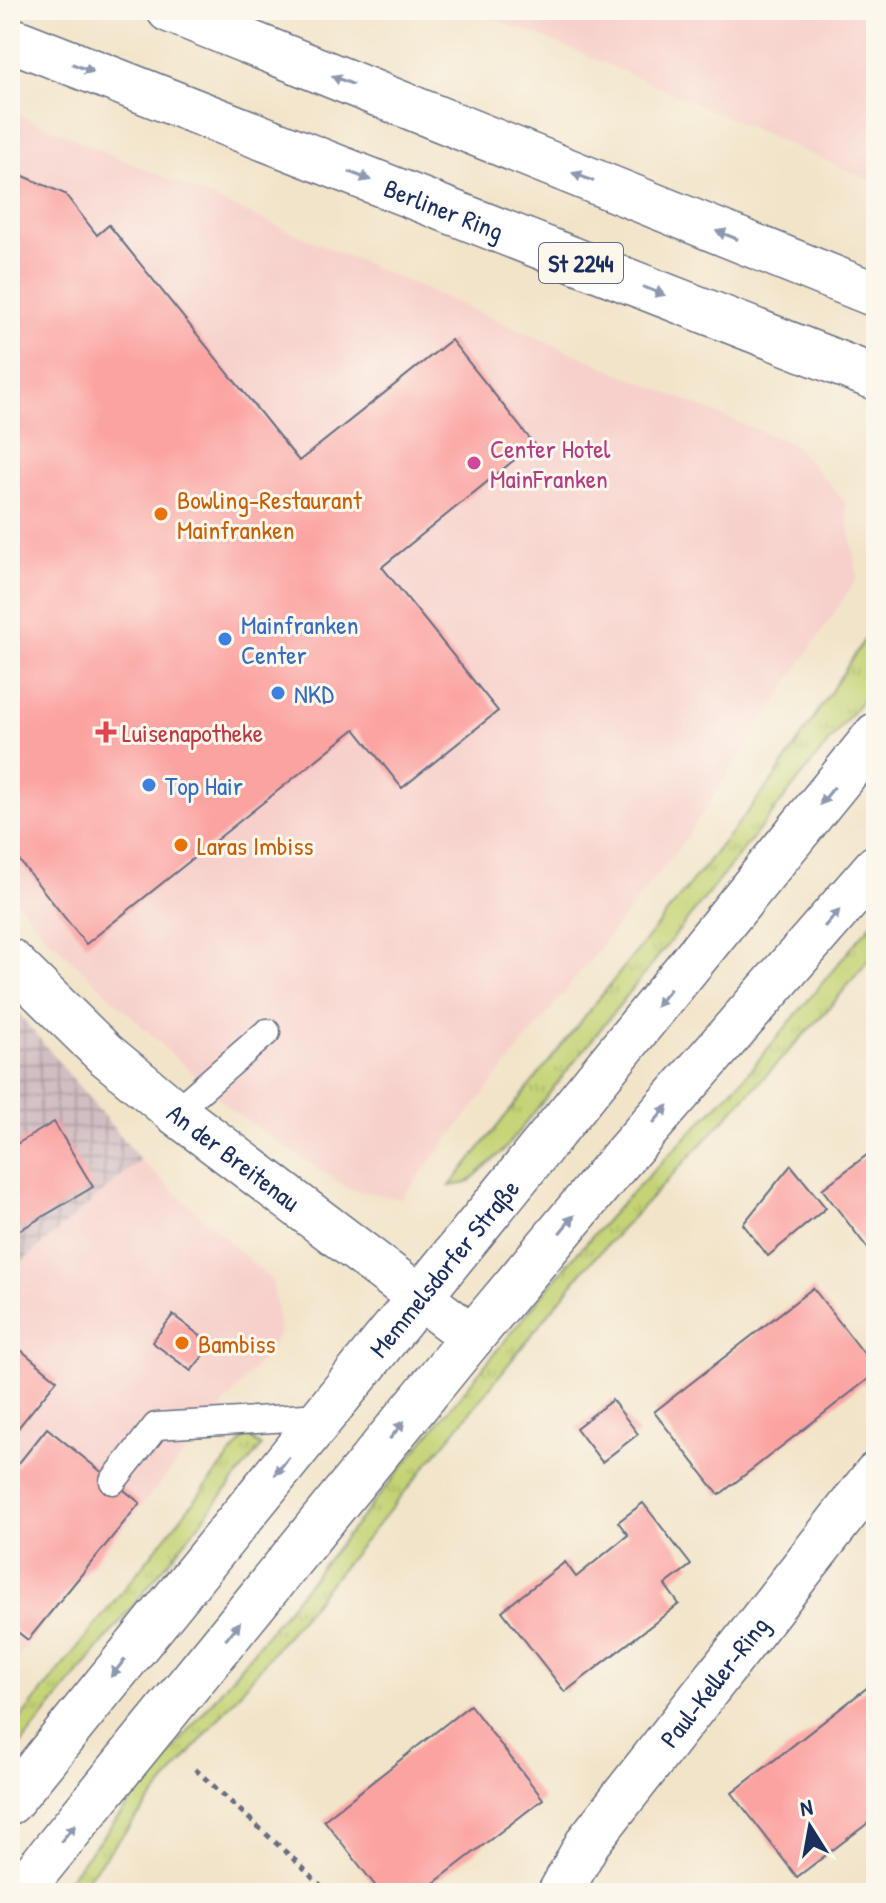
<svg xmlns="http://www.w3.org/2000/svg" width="886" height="1903" viewBox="0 0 886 1903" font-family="'Patrick Hand',sans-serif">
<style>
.built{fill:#f7d0cb}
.industrial{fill:url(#industrial-grid)}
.grass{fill:url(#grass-tufts);stroke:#70816a;stroke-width:2}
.building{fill:#fba3a1}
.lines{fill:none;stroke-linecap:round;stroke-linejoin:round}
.lane-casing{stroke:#666e83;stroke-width:29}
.street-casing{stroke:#666e83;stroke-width:47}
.secondary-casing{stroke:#666e83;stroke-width:47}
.primary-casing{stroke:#666e83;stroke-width:47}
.path{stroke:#666e83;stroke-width:5;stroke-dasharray:6 6;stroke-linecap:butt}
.lane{stroke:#fff;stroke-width:26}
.street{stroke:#fff;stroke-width:44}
.secondary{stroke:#fff;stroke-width:44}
.primary{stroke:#fff;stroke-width:44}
.oneway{fill:#8d97ae}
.hotel-dot{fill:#d1479c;stroke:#fbf7ec;stroke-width:3}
.food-dot{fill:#e8710a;stroke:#fbf7ec;stroke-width:3}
.shop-dot{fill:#3f7fe0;stroke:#fbf7ec;stroke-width:3}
.health-dot{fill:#e0444e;stroke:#fbf7ec;stroke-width:3}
.labels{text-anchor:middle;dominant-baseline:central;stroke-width:6;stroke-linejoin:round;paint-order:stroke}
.shield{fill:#fbf7ec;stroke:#5e6b89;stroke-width:2}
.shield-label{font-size:24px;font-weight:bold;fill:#1b2f5e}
.street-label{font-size:26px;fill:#1b2f5e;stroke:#fbf7ec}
.hotel-label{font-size:26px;fill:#b23c85;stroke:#fbf7ec;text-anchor:start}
.food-label{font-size:26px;fill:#c56008;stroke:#fbf7ec;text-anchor:start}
.shop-label{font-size:26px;fill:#366cbe;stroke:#fbf7ec;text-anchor:start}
.health-label{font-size:26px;fill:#be3a42;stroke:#fbf7ec;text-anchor:start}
</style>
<defs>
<pattern id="industrial-grid" width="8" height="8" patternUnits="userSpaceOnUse" patternTransform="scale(2)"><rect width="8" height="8" fill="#d2bec2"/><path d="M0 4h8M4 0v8" fill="none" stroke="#aa9ba1"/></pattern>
<pattern id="grass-tufts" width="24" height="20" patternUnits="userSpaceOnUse" patternTransform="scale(2)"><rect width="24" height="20" fill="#c5d375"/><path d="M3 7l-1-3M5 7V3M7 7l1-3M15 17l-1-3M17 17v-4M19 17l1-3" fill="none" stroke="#a9b568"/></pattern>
</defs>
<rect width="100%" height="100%" fill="#fbf7ec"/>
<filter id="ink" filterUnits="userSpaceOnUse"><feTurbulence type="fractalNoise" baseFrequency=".0125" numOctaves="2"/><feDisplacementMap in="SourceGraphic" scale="16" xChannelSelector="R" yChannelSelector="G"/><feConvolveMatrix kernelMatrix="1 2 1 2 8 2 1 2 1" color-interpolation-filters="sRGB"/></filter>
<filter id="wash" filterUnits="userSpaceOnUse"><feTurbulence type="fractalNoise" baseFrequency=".006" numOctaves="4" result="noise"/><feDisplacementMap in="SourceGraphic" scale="32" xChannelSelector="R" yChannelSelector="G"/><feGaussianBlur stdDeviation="1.8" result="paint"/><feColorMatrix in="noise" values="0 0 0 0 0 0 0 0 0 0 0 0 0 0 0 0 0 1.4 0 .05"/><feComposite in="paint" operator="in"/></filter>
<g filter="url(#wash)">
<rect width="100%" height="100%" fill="#f2e4c9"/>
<!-- built -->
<g class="built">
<polygon points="472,10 876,10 876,183 577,51"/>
<polygon points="10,111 664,392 794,445 845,502 858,577 683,842 401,1199 349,1189 231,1110 45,935 10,893"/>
<polygon points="140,1160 272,1281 280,1332 261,1360 10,1666 10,1272"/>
</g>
<!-- industrial -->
<polygon class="industrial" points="10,1003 140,1160 10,1272"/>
<!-- grass -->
<g class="grass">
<polygon points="876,622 876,683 504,1150 467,1183 450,1186 776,776"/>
<polygon points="876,918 876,951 830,1007 586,1267 463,1421 75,1893 57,1893 563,1269 618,1207 742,1080"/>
<polygon points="247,1435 261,1447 19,1747 10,1732"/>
</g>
<g id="blocks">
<!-- building -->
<g class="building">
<polygon points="10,170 65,194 97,235 109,225 299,461 451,340 534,444 382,567 498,711 402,788 355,729 86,944 10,849"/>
<polygon points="54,1122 93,1187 10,1236 10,1148"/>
<polygon points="876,1148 876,1259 822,1189"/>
<polygon points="791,1165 826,1208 768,1256 743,1224"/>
<polygon points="813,1288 876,1369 876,1373 719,1495 654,1412"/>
<polygon points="173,1315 212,1345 191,1371 152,1342"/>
<polygon points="10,1341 57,1380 10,1438"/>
<polygon points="612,1400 638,1434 602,1462 576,1428"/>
<polygon points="47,1428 140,1503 28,1640 10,1626 10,1474"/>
<polygon points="643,1503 691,1565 665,1585 679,1604 565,1692 502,1611 565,1562 576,1577 628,1535 618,1522"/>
<polygon points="868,1687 876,1698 876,1817 797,1877 732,1793"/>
<polygon points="470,1705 543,1799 421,1893 381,1893 324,1820"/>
</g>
</g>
</g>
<g filter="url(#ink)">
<use href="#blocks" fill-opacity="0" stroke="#666e83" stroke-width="2"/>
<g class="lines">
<!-- lane casing -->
<g class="lane-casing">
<g id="lane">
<polyline points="175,1112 267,1032"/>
<polyline points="113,1481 156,1426 322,1416"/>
</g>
</g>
<!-- street casing -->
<g class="street-casing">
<g id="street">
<path id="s1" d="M10 961 104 1053 175 1112 472 1337"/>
<path id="s2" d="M560 1893 588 1842 876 1474"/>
</g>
</g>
<!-- secondary casing -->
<g class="secondary-casing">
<g id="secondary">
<path id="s3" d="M10 1802 876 735"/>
<polyline points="19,1893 472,1337 609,1173 876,867"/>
</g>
</g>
<!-- primary casing -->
<g class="primary-casing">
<g id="primary">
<polyline points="169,10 876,295"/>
<path id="s4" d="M10 39 876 378"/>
</g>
</g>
<!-- path -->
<polyline class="path" points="195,1769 300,1865 327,1893"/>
<!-- lane -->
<use href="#lane" class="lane"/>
<!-- street -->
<use href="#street" class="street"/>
<!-- secondary -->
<use href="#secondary" class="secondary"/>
<!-- primary -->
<use href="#primary" class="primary"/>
</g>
<!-- one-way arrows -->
<defs><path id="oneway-solid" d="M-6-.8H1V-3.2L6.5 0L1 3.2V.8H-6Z" transform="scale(2)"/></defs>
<g class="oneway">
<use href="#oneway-solid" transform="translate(83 68) rotate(21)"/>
<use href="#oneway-solid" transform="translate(342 80) rotate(-158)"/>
<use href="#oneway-solid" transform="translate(360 176) rotate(21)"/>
<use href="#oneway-solid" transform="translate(583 177) rotate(-158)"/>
<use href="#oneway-solid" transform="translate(727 235) rotate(-158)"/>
<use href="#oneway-solid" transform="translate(654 291) rotate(21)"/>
<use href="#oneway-solid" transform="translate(827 796) rotate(129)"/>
<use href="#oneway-solid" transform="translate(832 918) rotate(-49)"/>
<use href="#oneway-solid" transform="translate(663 998) rotate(129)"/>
<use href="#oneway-solid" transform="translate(661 1114) rotate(-49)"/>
<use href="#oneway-solid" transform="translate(567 1224) rotate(-50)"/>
<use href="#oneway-solid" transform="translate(397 1430) rotate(-51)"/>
<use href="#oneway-solid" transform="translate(282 1466) rotate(129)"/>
<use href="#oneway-solid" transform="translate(233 1631) rotate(-51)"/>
<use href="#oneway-solid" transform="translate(118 1668) rotate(129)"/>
<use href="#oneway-solid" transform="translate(68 1833) rotate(-51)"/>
</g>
</g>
<!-- markers -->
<circle class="hotel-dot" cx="474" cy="463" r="8"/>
<g class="food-dot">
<circle cx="161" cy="514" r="8"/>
<circle cx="181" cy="845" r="8"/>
<circle cx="182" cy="1343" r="8"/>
</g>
<g class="shop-dot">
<circle cx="225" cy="639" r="8"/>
<circle cx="278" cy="693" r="8"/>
<circle cx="149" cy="785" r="8"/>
</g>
<path class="health-dot" d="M102 720h8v8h8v8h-8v8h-8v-8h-8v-8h8z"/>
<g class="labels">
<!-- shield labels -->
<rect class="shield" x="539" y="243" width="84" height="40" rx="6"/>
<g class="shield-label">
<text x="581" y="263">St 2244</text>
</g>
<!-- street labels -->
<g class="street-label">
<text stroke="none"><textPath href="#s4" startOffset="466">Berliner Ring</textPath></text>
<text stroke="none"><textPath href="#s1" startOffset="298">An der Breitenau</textPath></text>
<text stroke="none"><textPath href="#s3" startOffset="688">Memmelsdorfer Straße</textPath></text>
<text stroke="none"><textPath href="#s2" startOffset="262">Paul-Keller-Ring</textPath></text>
</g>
<!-- hotel labels -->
<g class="hotel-label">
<text x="490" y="448">Center Hotel<tspan x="490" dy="30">MainFranken</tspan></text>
</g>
<!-- food labels -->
<g class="food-label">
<text x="177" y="499">Bowling-Restaurant<tspan x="177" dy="30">Mainfranken</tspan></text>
<text x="197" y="845">Laras Imbiss</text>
<text x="198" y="1343">Bambiss</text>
</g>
<!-- shop labels -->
<g class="shop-label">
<text x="241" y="624">Mainfranken<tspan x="241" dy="30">Center</tspan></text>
<text x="294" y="693">NKD</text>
<text x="165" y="785">Top Hair</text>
</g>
<!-- health labels -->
<g class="health-label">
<text x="122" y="732">Luisenapotheke</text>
</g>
</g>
<!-- margin -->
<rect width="886" height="1903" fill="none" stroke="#fbf7ec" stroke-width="40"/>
<!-- north arrow -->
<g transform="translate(810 1827) rotate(349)" stroke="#fbf7ec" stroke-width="6" paint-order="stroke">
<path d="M0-6L14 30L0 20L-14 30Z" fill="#1b2f5e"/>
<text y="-12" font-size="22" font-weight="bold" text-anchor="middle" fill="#1b2f5e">N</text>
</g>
</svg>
